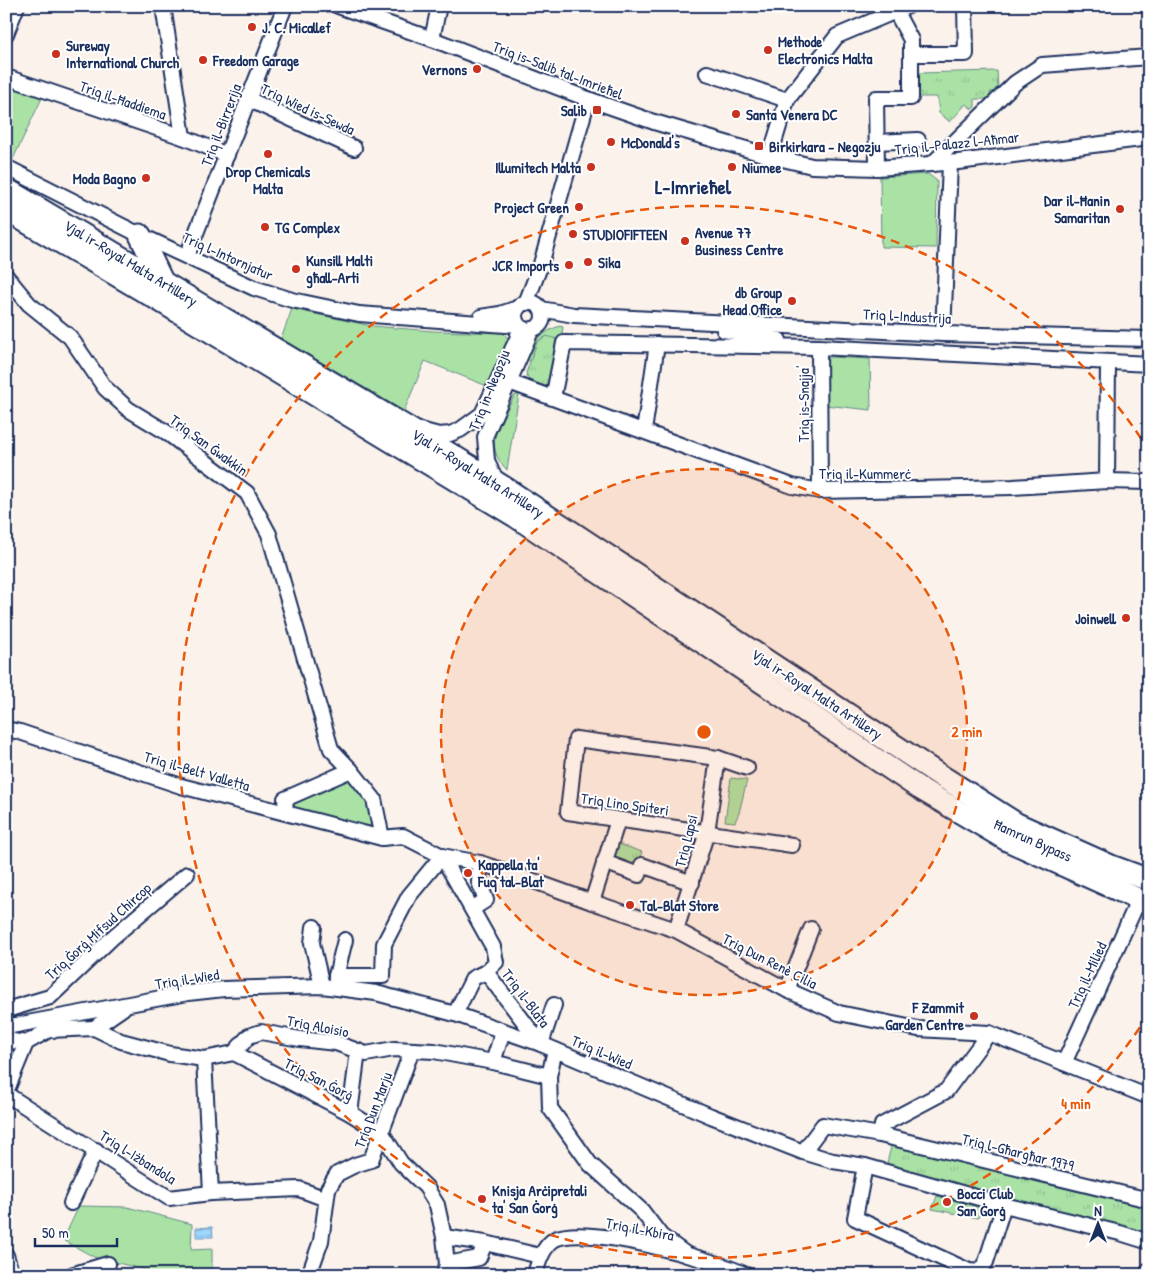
<svg xmlns="http://www.w3.org/2000/svg" width="1155" height="1281" viewBox="0 0 1155 1281" font-family="'Patrick Hand',sans-serif">
<style>
.grass{fill:#aae2a6;stroke:#628882}
.park{fill:url(#park-tufts);stroke:#628882}
.water{fill:url(#water-rules);stroke:#6a94bf}
.lines{fill:none;stroke-linecap:round;stroke-linejoin:round}
.minor-casing{stroke:#1b2f5e;stroke-width:18}
.highway-casing{stroke:#1b2f5e;stroke-width:25}
.minor{stroke:#fff;stroke-width:14}
.highway{stroke:#fff;stroke-width:21}
.ring{fill:none;stroke:#e8590c;stroke-width:2.5;stroke-dasharray:9 6}
.poi-dot{fill:#c8321e;stroke:#fff;stroke-width:2}
.labels{text-anchor:middle;dominant-baseline:central;stroke-width:4;stroke-linejoin:round;paint-order:stroke}
.poi-label{font-size:15px;font-weight:bold;fill:#1b2f5e;stroke:#fff;text-anchor:start}
.street-label{font-size:15px;fill:#1b2f5e;stroke:#fff}
.district-label{font-size:20px;font-weight:bold;fill:#1b2f5e;stroke:#fff}
.centre{fill:#e8590c;stroke:#fff;stroke-width:2.5}
.ring-label{font-size:15px;text-anchor:middle;font-weight:bold;fill:#e8590c;stroke:#fff;stroke-width:4;stroke-linejoin:round;paint-order:stroke}
</style>
<defs>
<pattern id="park-tufts" width="24" height="20" patternUnits="userSpaceOnUse" patternTransform="scale(1.25)"><rect width="24" height="20" fill="#aae2a6"/><path d="M3 7l-1-3M5 7V3M7 7l1-3M15 17l-1-3M17 17v-4M19 17l1-3" fill="none" stroke="#92c291"/></pattern>
<pattern id="water-rules" width="6" height="5" patternUnits="userSpaceOnUse" patternTransform="scale(1.25)"><rect width="6" height="5" fill="#9fd7ff"/><path d="M0 2.5h6" fill="none" stroke="#88b9dd"/></pattern>
</defs>
<rect width="100%" height="100%" fill="#fbf2eb"/>
<filter id="ink" filterUnits="userSpaceOnUse"><feTurbulence type="fractalNoise" baseFrequency=".02" numOctaves="2"/><feDisplacementMap in="SourceGraphic" scale="10" xChannelSelector="R" yChannelSelector="G"/><feConvolveMatrix kernelMatrix="1 2 1 2 8 2 1 2 1" color-interpolation-filters="sRGB"/></filter>
<g filter="url(#ink)">
<!-- grass -->
<g class="grass">
<polygon points="6,85 42,98 13,159 6,156"/>
<polygon points="928,174 937,181 936,248 881,247 880,177"/>
<polygon points="292,309 372,326 433,331 503,333 508,338 508,341 487,386 425,361 404,411 281,339"/>
<path d="M560 326 563 327 562 333 556 339H553L529 377 526 376 531 362 526 358C534 342 541 332 560 326Z"/>
<polygon points="829,357 870,359 871,410 825,405 826,360"/>
<path d="M519 394 507 470C481 444 501 424 514 396Z"/>
<polygon points="348,777 371,804 375,820 367,828 294,810 290,801"/>
<polygon points="731,778 747,780 739,813 735,822 725,821"/>
<polygon points="937,1196 982,1208 978,1218 932,1209"/>
<polygon points="79,1206 127,1207 192,1224 191,1250 212,1249 212,1275 154,1275 142,1269 94,1257 63,1240"/>
</g>
<!-- park -->
<g class="park">
<polygon points="997,71 998,88 995,89 995,92 990,92 991,99 975,99 975,107 972,109 966,104 950,122 939,113 937,97 919,97 918,73"/>
<polygon points="547,336 556,339 550,384 545,386 529,380 526,373 537,342"/>
<polygon points="619,844 642,852 635,872 612,863"/>
<polygon points="892,1143 1149,1207 1149,1233 886,1167"/>
</g>
<!-- water -->
<polygon class="water" points="212,1227 213,1237 196,1237 196,1228"/>
<g class="lines">
<!-- minor casing -->
<g class="minor-casing">
<g id="minor">
<polyline points="163,6 183,137"/>
<polyline points="338,6 432,39 588,99 654,122 770,156 812,166 877,168 958,162 1149,138"/>
<polyline points="6,34 17,6"/>
<polyline points="432,39 439,6"/>
<polyline points="911,54 966,54 965,6"/>
<polyline points="707,73 787,100"/>
<polyline points="6,77 183,137 227,155"/>
<polyline points="248,99 354,148"/>
<polyline points="877,142 918,140"/>
<polyline points="770,156 787,100 837,36 908,6"/>
<polyline points="932,164 1015,83 1042,65 1149,57"/>
<polyline points="6,167 140,235 254,288 292,300 359,314 506,325 517,323"/>
<polyline points="877,168 876,98 911,98 911,40 896,12"/>
<polyline points="187,256 285,6"/>
<polyline points="6,276 29,304 70,337 105,388 128,409 166,432 247,493 269,534 331,749 351,770 374,799 382,838"/>
<circle cx="529" cy="316" r="14"/>
<polyline points="526,303 541,264 588,99"/>
<polyline points="541,309 574,315 943,334 1149,339"/>
<polyline points="481,317 500,314 518,308"/>
<polyline points="724,330 779,340"/>
<polyline points="943,334 950,163"/>
<polyline points="819,347 820,491"/>
<polyline points="509,382 792,486 820,491 1013,487 1107,481 1149,482"/>
<polyline points="553,398 564,343 819,347 1149,364"/>
<polyline points="420,430 439,435 450,434 460,430 482,414 517,339 520,327"/>
<polyline points="644,431 657,344"/>
<polyline points="498,481 492,473 487,460 485,437 532,329"/>
<polyline points="1107,481 1108,363"/>
<polyline points="6,729 20,732 181,786 382,838 403,836 442,856 480,863 520,876 592,902 676,930 787,990 839,1013 918,1029 989,1033 1149,1097"/>
<polyline points="747,768 718,758 576,739 568,812 792,845"/>
<polyline points="286,812 285,799 351,770"/>
<polyline points="604,862 639,875 642,865 692,883"/>
<polyline points="592,902 618,820"/>
<polyline points="472,909 486,900 479,882 480,863"/>
<polyline points="314,927 312,943 322,986"/>
<polyline points="676,930 707,832 718,758"/>
<polyline points="486,972 541,1044"/>
<polyline points="336,976 383,976 384,944 409,896 442,856 493,947 496,962 486,972 473,978 455,1014"/>
<polyline points="336,983 336,976 345,940"/>
<polyline points="787,990 811,929"/>
<polyline points="6,1010 50,997 113,937 187,874"/>
<polyline points="6,1027 188,993 224,989 322,986 376,993 455,1014 541,1044 711,1116 803,1152 833,1161 865,1166 1004,1205 1120,1233 1149,1242"/>
<polyline points="94,1028 123,1008"/>
<polyline points="6,1040 26,1043"/>
<polyline points="26,1043 49,1030 94,1028 121,1041 170,1054 204,1059 234,1053 350,1113 382,1133 401,1163 426,1187 437,1205 444,1237 447,1264 444,1275"/>
<polyline points="541,1044 554,1005"/>
<polyline points="555,1050 549,1076 550,1108 590,1164 642,1211 661,1236 687,1255"/>
<polyline points="234,1053 249,1036 261,1032 300,1039 336,1043 366,1054 394,1049 434,1051 493,1062 549,1076"/>
<polyline points="204,1059 211,1193"/>
<polyline points="493,1062 503,1031"/>
<polyline points="1064,1063 1139,899"/>
<polyline points="6,1092 26,1043"/>
<polyline points="6,1094 169,1198 211,1193 299,1189 326,1199"/>
<polyline points="350,1113 358,1051"/>
<polyline points="880,1135 882,1125 946,1091 989,1033"/>
<polyline points="803,1152 823,1125 880,1135 1149,1200"/>
<polyline points="865,1166 855,1218 969,1271 979,1272 986,1262 1004,1205"/>
<polyline points="71,1203 96,1150"/>
<polyline points="444,1237 485,1243 540,1256"/>
<polyline points="6,1255 12,1275"/>
<polyline points="447,1264 479,1258 485,1243"/>
<polyline points="71,1275 108,1264"/>
<polyline points="309,1275 321,1241 328,1189 337,1174 355,1165 371,1160 412,1050"/>
<path d="M535 1275C538 1262 543 1246 555 1239 587 1224 713 1259 746 1275"/>
<polyline points="1147,1275 1149,1270"/>
</g>
</g>
<!-- highway casing -->
<g class="highway-casing">
<g id="highway">
<polyline points="6,189 403,425 505,488 938,774 1017,824 1111,866 1149,880"/>
<polyline points="6,210 162,302 515,516 919,788 1007,840 1149,904"/>
<polyline points="140,235 163,283"/>
</g>
</g>
<!-- minor -->
<use href="#minor" class="minor"/>
<!-- highway -->
<use href="#highway" class="highway"/>
</g>
</g>
<!-- distance rings -->
<circle cx="704" cy="732" r="263" fill="#e8590c" fill-opacity=".12"/>
<g class="ring">
<circle cx="704" cy="732" r="263"/>
<path d="M1148 1015A526 526 0 1 1 1148 449"/>
</g>
<!-- markers -->
<g class="poi-dot">
<circle cx="252" cy="27" r="5"/>
<circle cx="768" cy="50" r="5"/>
<circle cx="56" cy="54" r="5"/>
<circle cx="203" cy="60" r="5"/>
<circle cx="477" cy="69" r="5"/>
<rect x="592" y="105" width="10" height="10" rx="2.5"/>
<circle cx="736" cy="114" r="5"/>
<circle cx="611" cy="142" r="5"/>
<rect x="754" y="141" width="10" height="10" rx="2.5"/>
<circle cx="268" cy="154" r="5"/>
<circle cx="591" cy="167" r="5"/>
<circle cx="732" cy="167" r="5"/>
<circle cx="146" cy="178" r="5"/>
<circle cx="579" cy="207" r="5"/>
<circle cx="1120" cy="209" r="5"/>
<circle cx="265" cy="227" r="5"/>
<circle cx="573" cy="234" r="5"/>
<circle cx="685" cy="241" r="5"/>
<circle cx="588" cy="262" r="5"/>
<circle cx="569" cy="265" r="5"/>
<circle cx="296" cy="269" r="5"/>
<circle cx="792" cy="301" r="5"/>
<circle cx="1126" cy="618" r="5"/>
<circle cx="468" cy="873" r="5"/>
<circle cx="630" cy="905" r="5"/>
<circle cx="974" cy="1016" r="5"/>
<circle cx="482" cy="1199" r="5"/>
<circle cx="947" cy="1202" r="5"/>
</g>
<g class="labels">
<!-- poi labels -->
<g class="poi-label">
<text x="262" y="27">J. C. Micallef</text>
<text x="778" y="41">Methode<tspan x="778" dy="17">Electronics Malta</tspan></text>
<text x="66" y="45">Sureway<tspan x="66" dy="17">International Church</tspan></text>
<text x="213" y="60">Freedom Garage</text>
<text x="467" y="69" text-anchor="end">Vernons</text>
<text x="587" y="110" text-anchor="end">Salib</text>
<text x="746" y="114">Santa Venera DC</text>
<text x="621" y="142">McDonald's</text>
<text x="769" y="146">Birkirkara - Negozju</text>
<text x="581" y="167" text-anchor="end">Illumitech Malta</text>
<text x="742" y="167">Niumee</text>
<text x="268" y="171" text-anchor="middle">Drop Chemicals<tspan x="268" dy="17">Malta</tspan></text>
<text x="136" y="178" text-anchor="end">Moda Bagno</text>
<text x="1110" y="200" text-anchor="end">Dar il-Ħanin<tspan x="1110" dy="17">Samaritan</tspan></text>
<text x="569" y="207" text-anchor="end">Project Green</text>
<text x="275" y="227">TG Complex</text>
<text x="695" y="232">Avenue 77<tspan x="695" dy="17">Business Centre</tspan></text>
<text x="583" y="234">STUDIOFIFTEEN</text>
<text x="306" y="260">Kunsill Malti<tspan x="306" dy="17">għall-Arti</tspan></text>
<text x="598" y="262">Sika</text>
<text x="559" y="265" text-anchor="end">JCR Imports</text>
<text x="782" y="292" text-anchor="end">db Group<tspan x="782" dy="17">Head Office</tspan></text>
<text x="1116" y="618" text-anchor="end">Joinwell</text>
<text x="478" y="864">Kappella ta'<tspan x="478" dy="17">Fuq tal-Blat</tspan></text>
<text x="640" y="905">Tal-Blat Store</text>
<text x="964" y="1007" text-anchor="end">F Zammit<tspan x="964" dy="17">Garden Centre</tspan></text>
<text x="492" y="1190">Knisja Arċipretali<tspan x="492" dy="17">ta' San Ġorġ</tspan></text>
<text x="957" y="1193">Bocci Club<tspan x="957" dy="17">San Ġorġ</tspan></text>
</g>
<!-- street labels -->
<g class="street-label">
<text transform="translate(558 70) rotate(21)">Triq is-Salib tal-Imrieħel</text>
<text transform="translate(123 100) rotate(19)">Triq il-Ħaddiema</text>
<text transform="translate(308 109) rotate(25)">Triq Wied is-Sewda</text>
<text transform="translate(221 125) rotate(-69)">Triq il-Birrerija</text>
<text transform="translate(957 143) rotate(-6)">Triq il-Palazz l-Aħmar</text>
<text transform="translate(228 256) rotate(24)">Triq l-Intornjatur</text>
<text transform="translate(131 263) rotate(31)">Vjal ir-Royal Malta Artillery</text>
<text transform="translate(907 316) rotate(3)">Triq l-Industrija</text>
<text transform="translate(489 390) rotate(-68)">Triq in-Negozju</text>
<text transform="translate(803 404) rotate(-90)">Triq is-Snajja'</text>
<text transform="translate(209 445) rotate(36)">Triq San Ġwakkin</text>
<text transform="translate(478 473) rotate(32)">Vjal ir-Royal Malta Artillery</text>
<text x="865" y="473">Triq il-Kummerċ</text>
<text transform="translate(817 694) rotate(33)">Vjal ir-Royal Malta Artillery</text>
<text transform="translate(197 771) rotate(16)">Triq il-Belt Valletta</text>
<text transform="translate(625 804) rotate(8)">Triq Lino Spiteri</text>
<text transform="translate(1033 840) rotate(24)">Ħamrun Bypass</text>
<text transform="translate(686 841) rotate(-76)">Triq Lapsi</text>
<text transform="translate(98 931) rotate(-42)">Triq Ġorġ Mifsud Chircop</text>
<text transform="translate(770 961) rotate(27)">Triq Dun Renè Cilia</text>
<text transform="translate(1087 975) rotate(-65)">Triq il-Milied</text>
<text transform="translate(187 979) rotate(-9)">Triq il-Wied</text>
<text transform="translate(526 998) rotate(53)">Triq il-Blata</text>
<text transform="translate(318 1026) rotate(11)">Triq Aloisio</text>
<text transform="translate(602 1052) rotate(23)">Triq il-Wied</text>
<text transform="translate(319 1079) rotate(27)">Triq San Ġorġ</text>
<text transform="translate(373 1110) rotate(-69)">Triq Dun Marju</text>
<text transform="translate(1018 1152) rotate(14)">Triq l-Għargħar 1979</text>
<text transform="translate(138 1157) rotate(32)">Triq l-Iżbandola</text>
<text transform="translate(640 1229) rotate(11)">Triq il-Kbira</text>
</g>
<!-- district labels -->
<g class="district-label">
<text x="693" y="186">L-Imrieħel</text>
</g>
</g>
<circle cx="704" cy="732" r="8" class="centre"/>
<g class="ring-label">
<text x="967" y="737">2 min</text>
<text x="1076" y="1109">4 min</text>
</g>
<!-- margin -->
<rect width="1155" height="1281" fill="none" stroke="#fff" stroke-width="25"/>
<rect x="12" y="12" width="1130" height="1256" fill="none" stroke="#1b2f5e" stroke-width="2" filter="url(#ink)"/>
<!-- north arrow -->
<g transform="translate(1098 1224)" stroke="#ffffff" stroke-width="4" paint-order="stroke">
<path d="M0-4L9 19L0 12L-9 19Z" fill="#1b2f5e"/>
<text y="-8" font-size="14" font-weight="bold" text-anchor="middle" fill="#1b2f5e">N</text>
</g>
<!-- scale -->
<path d="M35 1238v8h82v-8" fill="none" stroke="#1b2f5e" stroke-width="2.5"/>
<text x="42" y="1238" font-size="15" fill="#1b2f5e" stroke="#ffffff" stroke-width="4" paint-order="stroke">50 m</text>
</svg>
